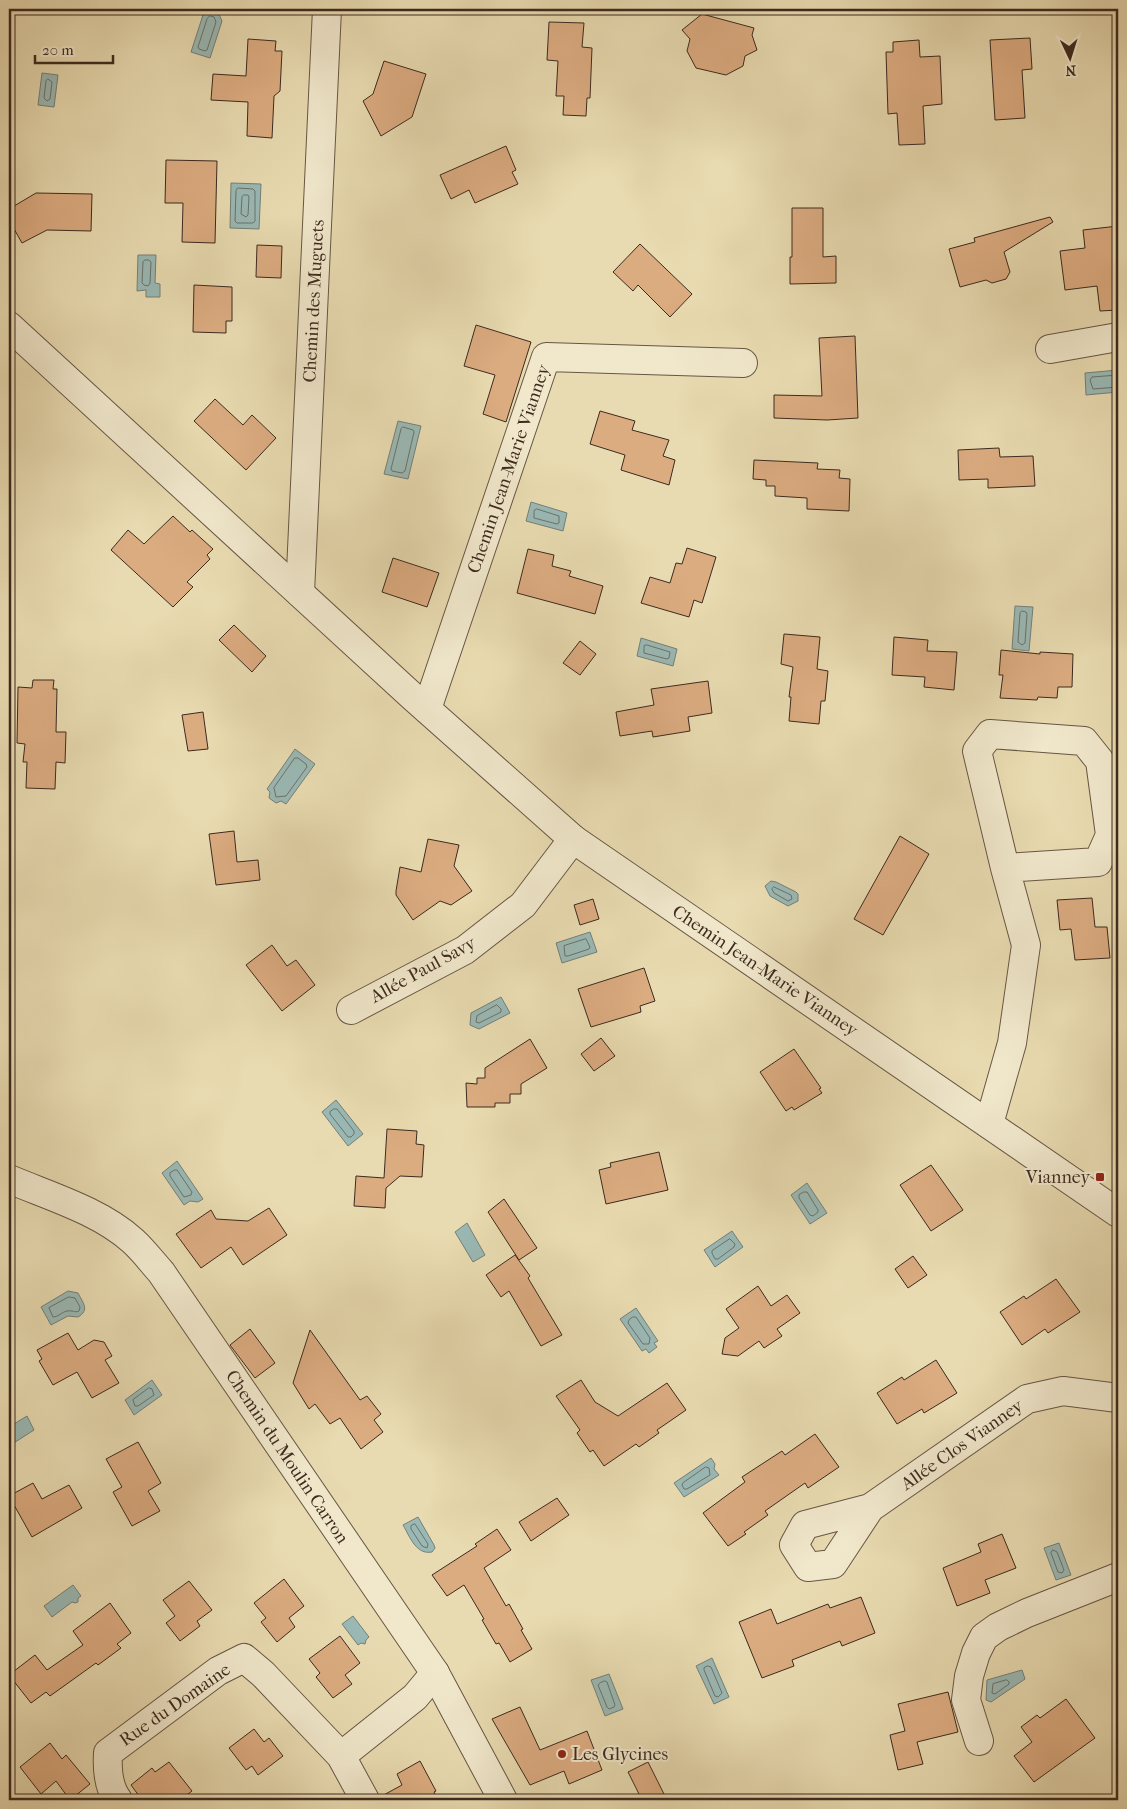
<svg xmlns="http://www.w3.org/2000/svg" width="1127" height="1809" viewBox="0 0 1127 1809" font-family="'IM FELL French Canon',serif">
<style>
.water{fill:#9ab9b5;stroke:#748079}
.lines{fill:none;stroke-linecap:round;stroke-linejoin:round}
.shore{stroke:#6b726a;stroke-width:1}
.building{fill:#dcac81;stroke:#3c2a1f}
.minor-casing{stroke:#675644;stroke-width:30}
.minor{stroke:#f1e8cc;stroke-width:28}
.poi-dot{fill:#8f2418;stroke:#f1e8cc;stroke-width:2}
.labels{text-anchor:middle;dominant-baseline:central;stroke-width:4;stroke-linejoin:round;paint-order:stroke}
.street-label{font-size:18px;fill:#3c2a1f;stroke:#f1e8cc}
.poi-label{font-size:18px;fill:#3c2a1f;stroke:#f1e8cc;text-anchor:end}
</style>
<rect width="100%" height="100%" fill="#e9dbb1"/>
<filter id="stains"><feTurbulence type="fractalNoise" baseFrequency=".004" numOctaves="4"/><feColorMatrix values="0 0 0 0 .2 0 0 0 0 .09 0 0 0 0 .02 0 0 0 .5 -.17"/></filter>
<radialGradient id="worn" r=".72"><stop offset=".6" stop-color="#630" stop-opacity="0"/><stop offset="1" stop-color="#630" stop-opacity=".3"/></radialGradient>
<!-- water -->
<g class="water">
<polygon points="210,10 218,12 222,21 210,58 191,52 203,15"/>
<polygon points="42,73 58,75 54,107 38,105"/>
<polygon points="231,183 261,184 259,229 230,228"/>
<polygon points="138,255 156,255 155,283 160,284 160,297 146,297 146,290 137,291"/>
<polygon points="1118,370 1118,392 1086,395 1085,373"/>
<polygon points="398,421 421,426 408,479 384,474"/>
<polygon points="531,502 567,513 563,531 526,521"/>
<polygon points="1015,606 1033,607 1029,651 1012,649"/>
<polygon points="641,638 677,649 673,666 637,656"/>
<polygon points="295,749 315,764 286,804 281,801 276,803 269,798 270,792 267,789"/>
<polygon points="771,881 776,882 796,892 798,894 798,901 788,906 770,896 765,886"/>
<polygon points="590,932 597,952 562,963 556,943"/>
<polygon points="501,997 510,1013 479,1029 470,1025 471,1013"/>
<polygon points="336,1100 363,1134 348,1146 322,1112"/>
<polygon points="177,1161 203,1199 198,1202 190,1201 184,1205 162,1173"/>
<polygon points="807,1183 827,1213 810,1224 791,1195"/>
<polygon points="467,1223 485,1255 473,1262 455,1232"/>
<polygon points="732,1231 743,1247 715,1267 704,1250"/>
<path d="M68 1291 78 1293C83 1303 90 1310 78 1317L68 1316 51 1325 41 1307Z"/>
<polygon points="636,1308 658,1341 654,1343 657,1347 649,1353 646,1349 642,1351 620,1319"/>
<polygon points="152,1380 162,1395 134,1415 125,1400"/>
<polygon points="27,1416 34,1430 9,1446 9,1427"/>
<polygon points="711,1458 715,1464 714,1469 719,1475 684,1497 674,1483"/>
<path d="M418 1517 434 1545 435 1548 432 1552C416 1555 410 1537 403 1525Z"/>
<polygon points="1059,1543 1071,1575 1056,1580 1044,1548"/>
<polygon points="73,1585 81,1596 78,1598 78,1602 75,1603 72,1602 52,1617 44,1606"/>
<polygon points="353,1616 369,1637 366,1640 365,1644 361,1643 358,1645 342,1624"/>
<polygon points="712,1658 729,1697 714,1704 696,1666"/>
<polygon points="1022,1670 1025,1679 991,1702 986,1700 987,1680"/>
<polygon points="609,1674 623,1709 605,1716 591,1680"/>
</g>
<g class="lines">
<!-- shore -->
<g class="shore">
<polygon points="210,16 214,17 216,22 207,50 205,51 199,49 198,47 207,19"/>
<polygon points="48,79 52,82 50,99 47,101 44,98 46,81"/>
<polygon points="238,188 253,189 255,191 255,221 253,223 237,223 235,221 236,191"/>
<polygon points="244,195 248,195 249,197 248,215 246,217 241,214 242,197"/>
<polygon points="145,260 149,260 151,262 150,283 148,286 144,285 142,283 143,262"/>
<polyline points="1118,375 1092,377 1090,380 1093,389 1118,387"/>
<polygon points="403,427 413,430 414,432 405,471 402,473 392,471 391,469 401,429"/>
<polygon points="537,509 559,516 559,523 557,524 534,518 534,511"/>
<polygon points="1022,611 1026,612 1027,614 1025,643 1022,645 1018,642 1020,613"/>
<polygon points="647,645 670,652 669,658 667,659 644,653 644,646"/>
<polygon points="295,758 298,758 306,764 307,767 286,796 276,797 274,788"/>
<polygon points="774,887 791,895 792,899 788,901 774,893 772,889"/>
<polygon points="586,939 590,947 589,949 568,956 565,956 564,946"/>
<polygon points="497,1005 501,1009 501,1012 479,1023 476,1022 477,1016"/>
<polygon points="334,1109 337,1109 354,1131 354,1134 351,1137 348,1137 330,1114 330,1112"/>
<polygon points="175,1170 177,1170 192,1192 191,1195 184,1197 170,1176 170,1173"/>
<polygon points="804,1192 807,1192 818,1210 818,1212 813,1216 810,1215 799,1198 799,1195"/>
<polygon points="730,1239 735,1244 734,1247 718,1259 715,1259 712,1253 712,1251"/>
<path d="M69 1297 75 1298 80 1307 79 1311C74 1313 73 1310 67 1311 62 1312 58 1317 53 1317L49 1308Z"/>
<polygon points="633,1317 636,1317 650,1338 649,1344 643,1344 628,1323 629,1320"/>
<polygon points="149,1388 152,1389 154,1395 138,1406 135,1406 133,1400"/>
<polygon points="706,1467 709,1468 710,1475 687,1489 684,1489 682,1485 683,1483"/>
<polygon points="415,1524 428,1544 427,1548 422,1546 411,1529 411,1526"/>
<polygon points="1053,1550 1057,1552 1064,1570 1062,1573 1058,1572 1051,1553"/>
<polygon points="708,1666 711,1667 722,1693 718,1697 715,1696 704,1670 704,1668"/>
<polygon points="1007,1680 1009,1682 1009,1684 995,1694 992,1693 993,1684"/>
<polygon points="605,1681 607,1682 615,1705 614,1707 609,1709 607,1707 598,1685 600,1683"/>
</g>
</g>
<!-- building -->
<g class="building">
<polygon points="702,14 754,28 752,35 757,50 745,56 743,66 726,75 696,68 687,51 690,39 682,30"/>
<polygon points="549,22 584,23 582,47 592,48 590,98 587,98 586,116 563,115 564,96 556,96 558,61 547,60"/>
<polygon points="1030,38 1032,69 1022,70 1025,118 995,120 990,40"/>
<polygon points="248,39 276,41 275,51 282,51 280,91 274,96 272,138 247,136 248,102 211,100 213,74 246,76"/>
<polygon points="919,40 920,57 940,56 942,104 923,106 925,144 899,145 897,113 888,114 886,52 893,52 893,42"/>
<polygon points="384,61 426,74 412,117 381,136 363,101 373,94"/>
<polygon points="506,146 516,170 512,172 518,184 475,203 469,190 451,199 440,175"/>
<polygon points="166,160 217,161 215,243 182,242 183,203 165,203"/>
<polygon points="36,193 92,194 91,231 47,230 22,243 9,220 9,209"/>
<polygon points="792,208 823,208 823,257 836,256 836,283 790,284 790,257 792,257"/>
<polygon points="1050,217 1053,222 1004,252 1010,272 1006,279 992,283 986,280 960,287 949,249 975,242 974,238"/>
<polygon points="1118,226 1118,310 1100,311 1097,286 1065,290 1060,251 1085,248 1083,230"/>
<polygon points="640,244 692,294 670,317 638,285 633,291 613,272"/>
<polygon points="257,245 282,246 281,278 256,277"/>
<polygon points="194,285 232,287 232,321 226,321 226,333 193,332"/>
<polygon points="476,325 531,342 506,422 483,414 495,375 464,366"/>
<polygon points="855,336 858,418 827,420 774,418 774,395 822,396 819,338"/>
<polygon points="215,399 243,425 252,415 276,438 246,470 194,421"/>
<polygon points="600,411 635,421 632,430 669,440 663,456 675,460 669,485 621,470 625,455 590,444"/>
<polygon points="999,448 1000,457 1033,456 1035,486 988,488 988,479 959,480 958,450"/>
<polygon points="754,460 818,463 817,469 840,470 839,478 850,479 849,511 807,509 807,498 775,496 775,486 766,486 766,480 753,479"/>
<polygon points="173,516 190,532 192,530 213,549 207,555 210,559 187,582 193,587 173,607 111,550 128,530 144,544"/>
<polygon points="687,548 716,557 702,603 694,600 689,617 641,603 650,577 670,583 676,563 682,564"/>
<polygon points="528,549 554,555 552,566 571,571 569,576 603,586 595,614 517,593"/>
<polygon points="393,558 439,573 427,607 382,592"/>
<polygon points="234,625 266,656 252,672 219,640"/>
<polygon points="784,634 820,637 817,669 828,671 825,701 821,701 819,724 789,721 791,697 789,697 793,667 781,664"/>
<polygon points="894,637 928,640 927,651 957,652 954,690 924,687 925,677 892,675"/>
<polygon points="580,641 596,654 580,675 563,663"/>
<polygon points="1001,650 1040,654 1040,652 1073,654 1072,687 1058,687 1057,698 1038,697 1037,700 1000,698 1003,675 999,675"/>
<polygon points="33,680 54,680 53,689 57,689 56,732 66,732 65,763 56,762 55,789 26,788 27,762 23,762 25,744 17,743 18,687 32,688"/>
<polygon points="708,681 712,713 688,717 690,731 653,737 652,731 620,736 616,712 654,705 651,689"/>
<polygon points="203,712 208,749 188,751 182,715"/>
<polygon points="234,831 237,862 258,860 260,880 216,885 209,834"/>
<polygon points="900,836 929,854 883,935 854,919"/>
<polygon points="428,839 459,845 454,866 472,891 451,905 440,901 413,920 396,895 396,891 400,867 421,872"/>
<polygon points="1092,898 1095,927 1107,927 1110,958 1075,960 1071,929 1060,930 1057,900"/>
<polygon points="593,899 599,919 580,925 574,905"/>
<polygon points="272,945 287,966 296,960 315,985 282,1011 246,965"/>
<polygon points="644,968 655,1001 640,1006 641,1012 591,1027 578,989"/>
<polygon points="601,1038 615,1056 594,1071 581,1054"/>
<polygon points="530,1039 547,1068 521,1084 521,1094 510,1094 510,1103 495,1103 495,1107 467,1107 466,1083 477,1084 477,1078 485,1078 485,1068"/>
<polygon points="794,1049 821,1088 819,1089 822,1093 794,1110 792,1107 786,1111 760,1072"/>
<polygon points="387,1129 417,1131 416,1144 424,1145 422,1177 400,1176 386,1188 385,1208 354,1206 356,1176 384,1178"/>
<polygon points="659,1152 668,1190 606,1204 599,1170 611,1167 610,1163"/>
<polygon points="931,1165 963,1210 931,1231 900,1185"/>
<polygon points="504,1199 537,1248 519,1260 488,1212"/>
<polygon points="269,1208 287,1235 243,1265 231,1247 201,1268 176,1234 211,1210 216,1219 248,1221"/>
<polygon points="515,1255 530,1276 528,1278 562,1335 541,1346 509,1291 501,1297 486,1275"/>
<polygon points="913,1256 927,1275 908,1288 895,1269"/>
<polygon points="1056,1279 1080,1312 1048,1333 1045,1329 1022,1345 1000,1312 1024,1296 1026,1299"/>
<polygon points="758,1286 771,1306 787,1295 800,1313 777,1329 782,1336 764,1348 759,1341 738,1356 722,1354 725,1338 739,1328 726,1309"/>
<polygon points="250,1329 275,1363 255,1378 230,1345"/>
<polygon points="310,1330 360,1400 367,1396 381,1414 374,1420 383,1432 361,1449 340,1418 330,1424 315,1404 309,1409 293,1383"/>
<polygon points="68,1333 78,1350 94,1340 104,1342 112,1356 105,1360 119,1383 92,1398 77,1372 53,1385 39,1361 42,1359 37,1350"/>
<polygon points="936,1360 957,1393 924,1413 922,1409 897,1424 877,1393 902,1377 904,1380"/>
<polygon points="581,1380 595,1402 618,1416 667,1383 686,1410 657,1430 659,1433 639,1447 636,1444 604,1466 593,1450 590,1452 577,1433 580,1430 556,1396"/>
<polygon points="815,1434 839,1467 808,1488 805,1483 765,1511 768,1515 744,1532 746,1534 728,1546 703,1513 745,1482 742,1477 782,1451 785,1455"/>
<polygon points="138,1442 161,1483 148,1491 160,1511 132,1526 113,1492 122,1487 106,1459"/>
<polygon points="33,1483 42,1499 69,1485 82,1508 32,1537 9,1496"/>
<polygon points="557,1498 569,1515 531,1541 519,1522"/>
<polygon points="497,1529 511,1550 484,1568 506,1606 509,1604 523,1629 521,1630 532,1649 510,1662 499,1643 496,1644 482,1620 484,1619 464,1585 447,1596 432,1575 477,1546 475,1544"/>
<polygon points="1002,1534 1016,1568 985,1580 990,1593 957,1606 943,1568 981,1552 978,1544"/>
<polygon points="284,1579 304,1606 289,1618 295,1627 277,1642 261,1622 266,1618 254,1603"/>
<polygon points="189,1581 212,1610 197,1621 200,1626 180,1641 166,1623 175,1616 163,1600"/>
<polygon points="861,1597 875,1633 842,1646 840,1641 792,1660 794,1666 762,1678 739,1622 771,1609 777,1624 828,1604 830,1608"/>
<polygon points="110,1603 131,1633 117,1644 121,1648 98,1665 96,1663 50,1696 46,1692 31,1703 9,1675 35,1655 47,1670 83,1645 73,1631"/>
<polygon points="340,1636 360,1663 345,1675 352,1684 333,1698 316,1677 320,1673 309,1659"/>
<polygon points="948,1692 958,1732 917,1742 923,1764 898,1770 890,1735 905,1731 898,1704"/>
<polygon points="1066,1699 1095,1738 1034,1782 1014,1756 1032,1742 1021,1727 1037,1715 1040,1718"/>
<polygon points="520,1707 540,1750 587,1731 602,1770 569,1784 564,1771 530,1785 492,1719"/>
<polygon points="254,1729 264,1742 269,1738 283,1756 258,1775 252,1766 246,1770 229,1748"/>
<polygon points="50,1743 62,1759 66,1755 90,1784 70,1800 56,1781 41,1794 20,1767"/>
<polygon points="420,1761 436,1791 434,1792 438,1800 381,1800 380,1797 402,1785 397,1774"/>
<polygon points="169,1762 192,1791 180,1800 142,1800 131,1785 152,1768 155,1772"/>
<polygon points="648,1762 667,1800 642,1800 628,1772"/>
</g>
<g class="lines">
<!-- minor casing -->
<g class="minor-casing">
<g id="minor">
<polyline points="9,326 413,697 573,839 1118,1213"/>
<polyline points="1050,349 1118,337"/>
<polyline points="300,593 327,9"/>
<polyline points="427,709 546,357 743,363"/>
<polyline points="351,1010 465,950 523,905 573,839"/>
<polyline points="989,1124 1012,1043 1026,945 1005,868 977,751 990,734 1084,741 1100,761 1110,835 1098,862 1005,868"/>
<path d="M9 1179C49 1196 100 1211 133 1241 143 1250 152 1262 161 1272L435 1673 503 1800"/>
<polyline points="870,1508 833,1564 808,1567 794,1545 805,1525 870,1508 1027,1399 1063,1391 1118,1398"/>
<polyline points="979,1741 966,1700 969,1676 976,1653 984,1637 998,1627 1027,1613 1118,1577"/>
<polyline points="341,1756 415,1697 435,1673"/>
<path d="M118 1800C108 1787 107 1769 108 1753L218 1671 244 1658 263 1674 341 1756 365 1800"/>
</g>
</g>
<!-- minor -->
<use href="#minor" class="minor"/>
</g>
<!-- markers -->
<g class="poi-dot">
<rect x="1095" y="1172" width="10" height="10" rx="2.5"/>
<circle cx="562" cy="1754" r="5"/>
</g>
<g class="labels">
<!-- street labels -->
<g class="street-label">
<text transform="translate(314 301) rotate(-87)">Chemin des Muguets</text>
<text transform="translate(509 469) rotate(-71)">Chemin Jean-Marie Vianney</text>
<text transform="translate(423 970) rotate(-29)">Allée Paul Savy</text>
<text transform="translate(765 971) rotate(34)">Chemin Jean-Marie Vianney</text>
<text transform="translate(962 1445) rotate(-35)">Allée Clos Vianney</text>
<text transform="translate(287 1457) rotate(56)">Chemin du Moulin Carron</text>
<text transform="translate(175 1705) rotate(-35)">Rue du Domaine</text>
</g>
<!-- poi labels -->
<g class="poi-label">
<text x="1090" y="1177">Vianney</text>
<text x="572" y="1754" text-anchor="start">Les Glycines</text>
</g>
</g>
<!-- margin -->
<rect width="1127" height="1809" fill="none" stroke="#e9dbb1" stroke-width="30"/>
<rect x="10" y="10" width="1107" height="1789" fill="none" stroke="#3c2a1f" stroke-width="2.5"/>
<rect x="15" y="15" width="1097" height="1779" fill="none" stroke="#3c2a1f"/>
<!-- north arrow -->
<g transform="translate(1070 58) rotate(176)" stroke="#f1e8cc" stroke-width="4" paint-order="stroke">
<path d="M0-4L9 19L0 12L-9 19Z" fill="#3c2a1f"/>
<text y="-8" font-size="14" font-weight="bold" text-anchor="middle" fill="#3c2a1f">N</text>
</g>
<!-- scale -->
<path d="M35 55v8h78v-8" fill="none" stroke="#3c2a1f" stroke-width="2.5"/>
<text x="42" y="55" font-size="15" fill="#3c2a1f" stroke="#f1e8cc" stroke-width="4" paint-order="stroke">20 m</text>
<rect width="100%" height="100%" filter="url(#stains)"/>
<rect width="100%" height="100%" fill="url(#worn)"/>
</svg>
